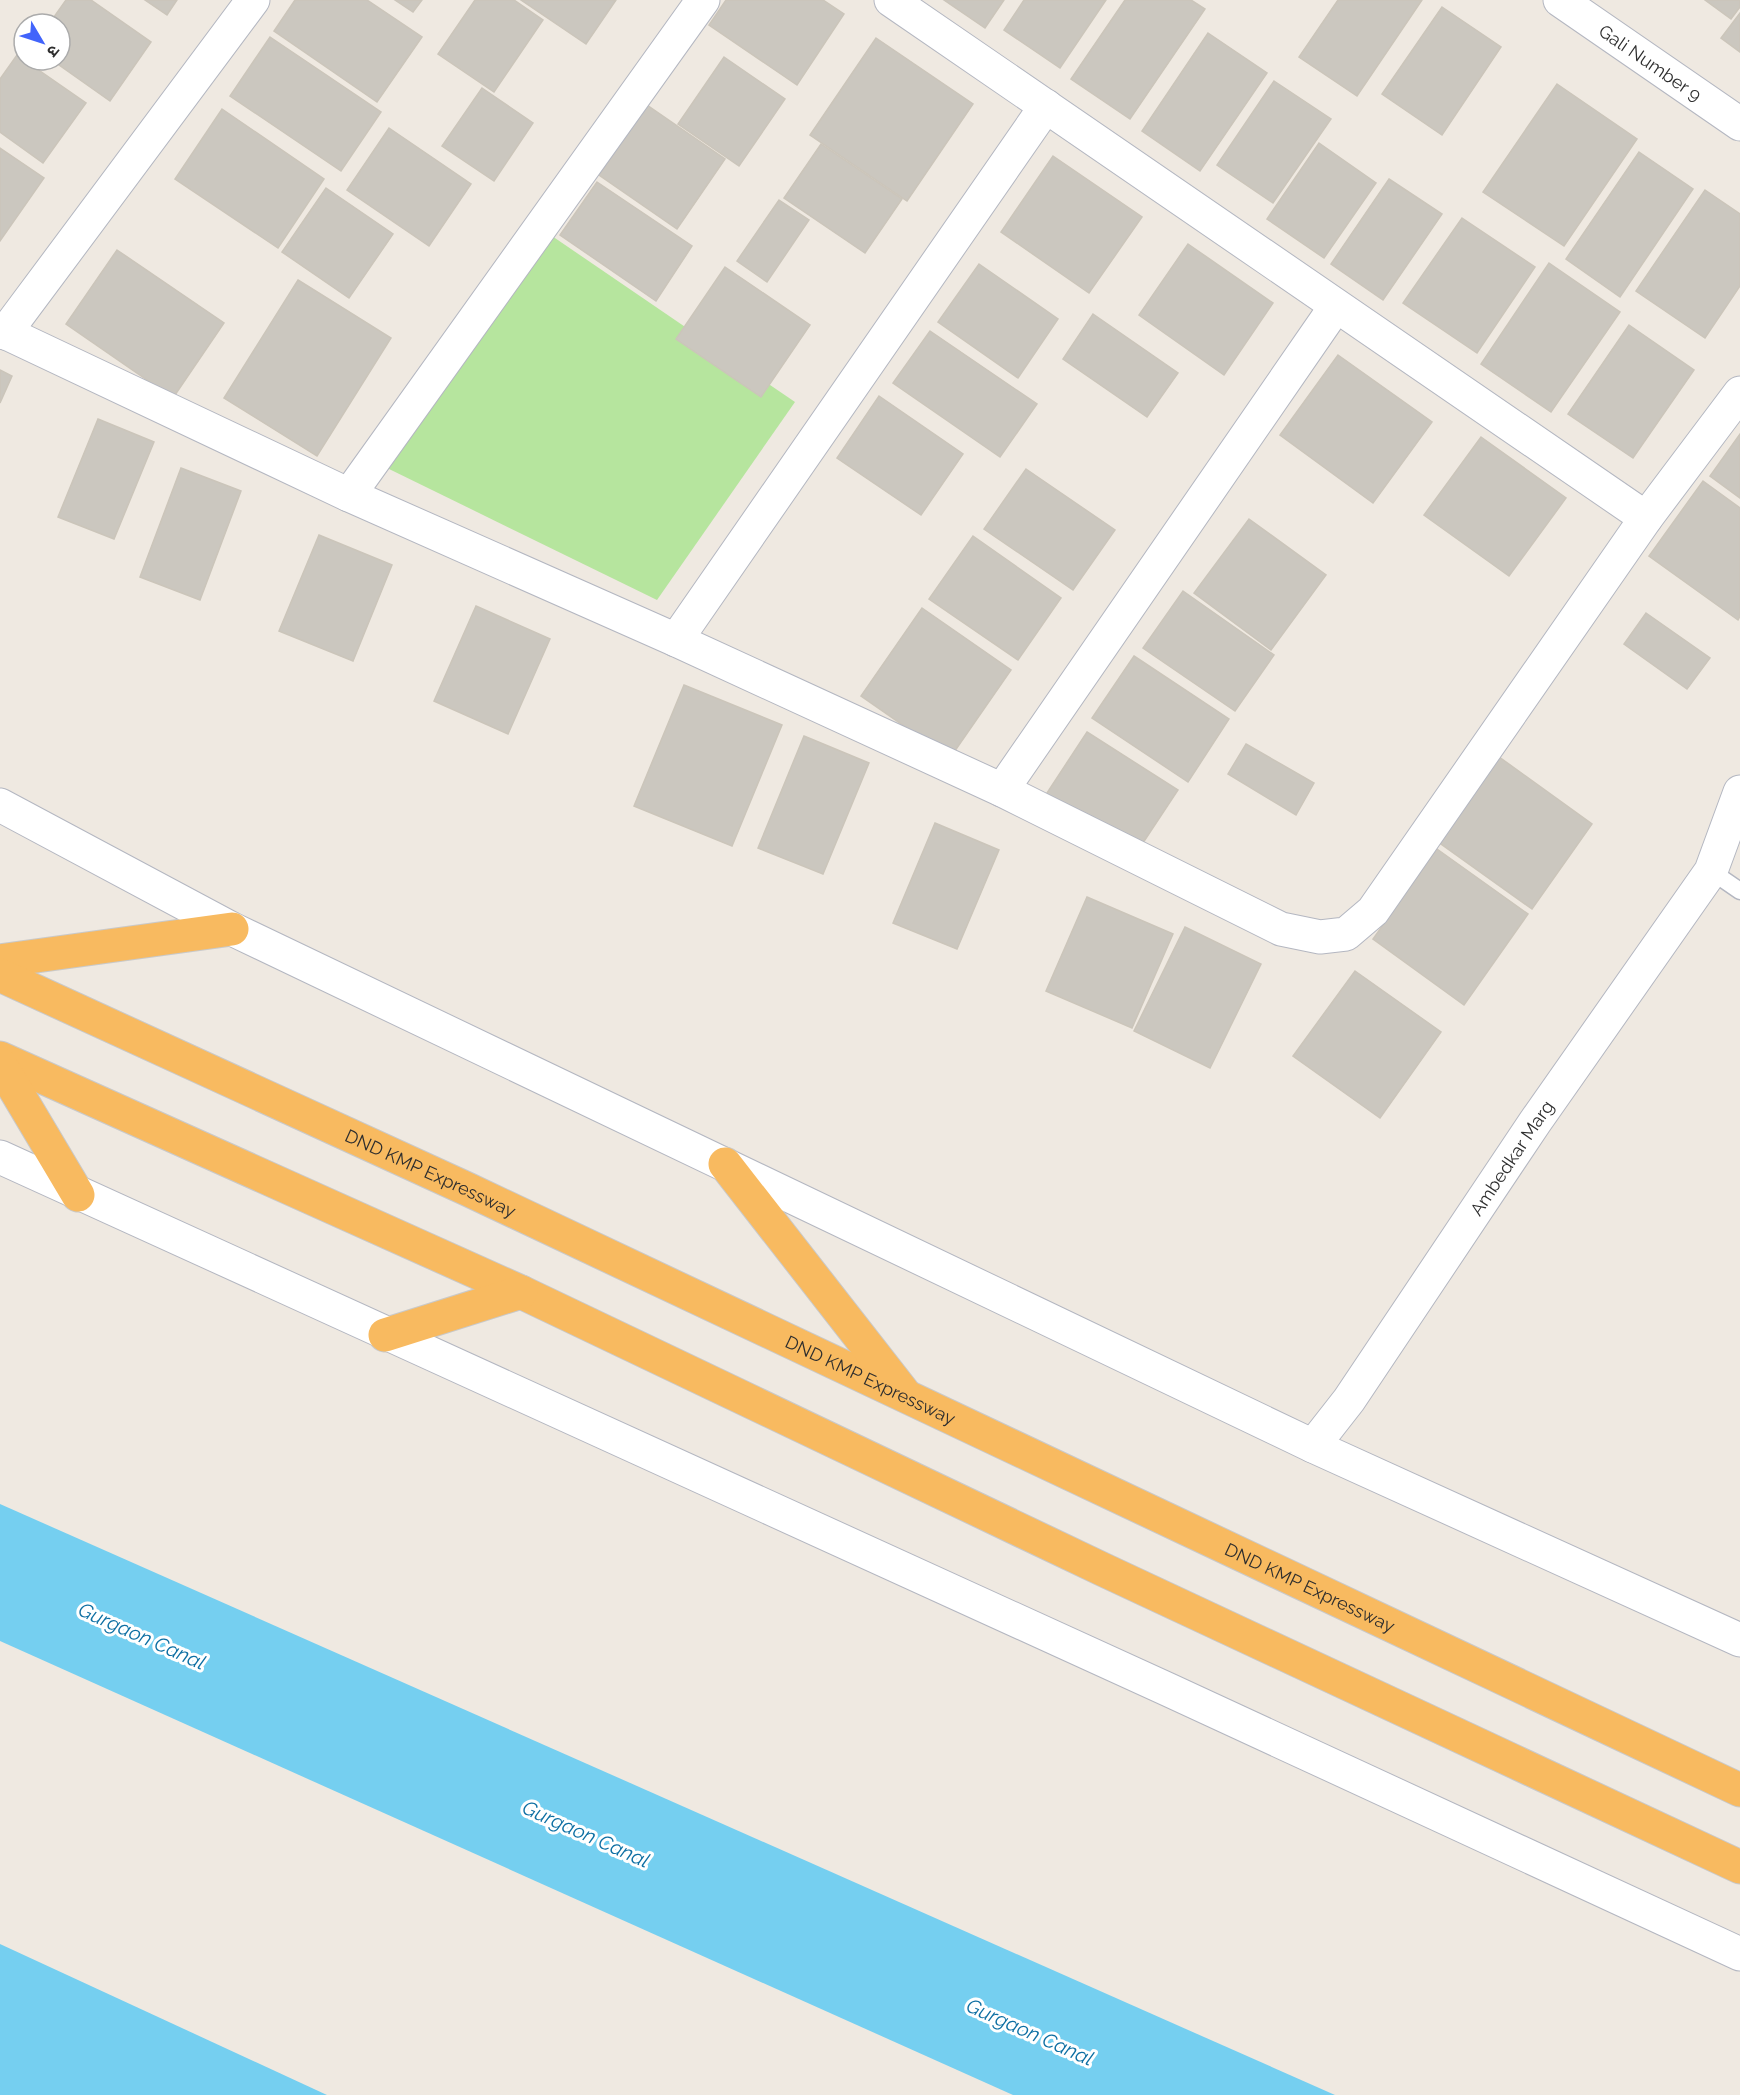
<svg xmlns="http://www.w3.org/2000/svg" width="1740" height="2095" viewBox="0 0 1740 2095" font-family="Raleway,'Noto Sans Devanagari',sans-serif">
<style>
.green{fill:#b6e59e}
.water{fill:#75cff0}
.building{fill:#cbc7bf;stroke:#cbc5ba;stroke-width:1.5}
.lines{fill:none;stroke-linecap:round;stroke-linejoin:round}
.service-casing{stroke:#b4b7c1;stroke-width:19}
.minor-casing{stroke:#b4b7c1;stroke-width:35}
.tertiary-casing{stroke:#b4b7c1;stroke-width:35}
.trunk-casing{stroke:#c9c9c9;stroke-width:35}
.service{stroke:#fff;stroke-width:16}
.minor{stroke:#fff;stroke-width:33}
.tertiary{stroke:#fff;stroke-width:33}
.trunk{stroke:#f8ba60;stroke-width:33}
.labels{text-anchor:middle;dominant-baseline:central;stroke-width:6;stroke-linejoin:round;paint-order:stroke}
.street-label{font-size:18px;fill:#2e2e2e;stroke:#fff}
.water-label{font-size:20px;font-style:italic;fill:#0d6fa3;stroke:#fff}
</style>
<rect width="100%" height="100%" fill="#efe9e1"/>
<!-- green -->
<polygon class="green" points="552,236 795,402 657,600 387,468"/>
<!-- water -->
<g class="water">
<polygon points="0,1504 1335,2095 1013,2095 0,1641"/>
<polygon points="0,1944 327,2095 0,2095"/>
</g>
<!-- building -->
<g class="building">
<polygon points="66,0 91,0 151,42 110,101 52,60 60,60 60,24 49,24"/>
<polygon points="145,0 177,0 167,15"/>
<polygon points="295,0 367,0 422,37 377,102 274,31"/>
<polygon points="395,0 422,0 413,12"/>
<polygon points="475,0 514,0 543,20 494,92 438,54"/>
<polygon points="521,0 616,0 586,44"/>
<polygon points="726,0 823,0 844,14 797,85 709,25"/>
<polygon points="944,0 1004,0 985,28"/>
<polygon points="1024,0 1106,0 1060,68 1004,30"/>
<polygon points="1125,0 1191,0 1205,9 1130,119 1071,79"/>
<polygon points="1338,0 1422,0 1357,96 1299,57"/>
<polygon points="1705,0 1740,0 1740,7 1731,19"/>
<polygon points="1442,7 1501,47 1442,135 1382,94"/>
<polygon points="1740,13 1740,52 1721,38"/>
<polygon points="1208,33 1267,73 1200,171 1142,131"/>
<polygon points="270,37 381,112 341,171 230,96"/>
<polygon points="876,38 973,104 907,201 810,135"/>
<polygon points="17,55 86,103 43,163 0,132 0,79"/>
<polygon points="724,57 785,99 739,166 678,124"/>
<polygon points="1274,81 1331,119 1273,203 1217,165"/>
<polygon points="1557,84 1637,139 1564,246 1483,192"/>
<polygon points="482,88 533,123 494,181 442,146"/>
<polygon points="647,105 725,159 677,229 599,175"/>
<polygon points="222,109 324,179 278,248 175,179"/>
<polygon points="389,128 471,184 429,246 347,190"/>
<polygon points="1319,143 1376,183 1324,258 1267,219"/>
<polygon points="821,144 902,199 865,253 784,198"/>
<polygon points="0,148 44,178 0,241"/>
<polygon points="1639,152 1693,189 1620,297 1566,259"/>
<polygon points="1053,156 1142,217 1089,293 1001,232"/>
<polygon points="1389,179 1442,214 1383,300 1331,264"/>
<polygon points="597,182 692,246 656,301 560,235"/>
<polygon points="326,188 393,234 349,298 282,252"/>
<polygon points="1705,190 1740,214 1740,286 1705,338 1636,291"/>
<polygon points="779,200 809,220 767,282 737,261"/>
<polygon points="1462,218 1535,267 1477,353 1403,303"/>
<polygon points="1188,244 1273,303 1224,375 1139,315"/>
<polygon points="117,250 224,323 173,398 66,324"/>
<polygon points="1549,263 1620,312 1551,412 1481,364"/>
<polygon points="979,264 1058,319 1018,378 938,322"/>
<polygon points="725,267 810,325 761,397 676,339"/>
<polygon points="298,280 391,338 317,456 224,398"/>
<polygon points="1093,314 1178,373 1147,417 1063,359"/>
<polygon points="1629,325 1694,370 1633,458 1568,414"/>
<polygon points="930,331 1037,404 1000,457 893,383"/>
<polygon points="1338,355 1432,422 1373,503 1280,435"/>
<polygon points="0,370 12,376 0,403"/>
<polygon points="879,396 963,454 921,515 837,458"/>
<polygon points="98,419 154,442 114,539 58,517"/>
<polygon points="1740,434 1740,498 1710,476"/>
<polygon points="1481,437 1566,498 1509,576 1424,515"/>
<polygon points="181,468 241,491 200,600 140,577"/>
<polygon points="1026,469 1115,530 1073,590 984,529"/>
<polygon points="1703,481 1740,508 1740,616 1738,620 1649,556"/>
<polygon points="1249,519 1326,575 1271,650 1194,593"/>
<polygon points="319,535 392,565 353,661 279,631"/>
<polygon points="973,536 1061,598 1018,660 929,599"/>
<polygon points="1183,591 1274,655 1235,711 1143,648"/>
<polygon points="476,606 550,639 508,734 434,701"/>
<polygon points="922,608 1011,670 950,758 861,696"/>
<polygon points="1646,613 1710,658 1687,689 1624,644"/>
<polygon points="1134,656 1229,719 1188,782 1092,718"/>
<polygon points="684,685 782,725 732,846 634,806"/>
<polygon points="1087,732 1178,790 1135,855 1045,796"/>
<polygon points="804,736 869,763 823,874 758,848"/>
<polygon points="1246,744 1314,783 1296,815 1228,774"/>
<polygon points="1495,754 1592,824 1532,909 1434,839"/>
<polygon points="935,823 999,850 957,949 893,923"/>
<polygon points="1437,849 1528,914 1464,1005 1373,939"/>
<polygon points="1087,897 1173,934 1132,1028 1046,991"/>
<polygon points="1185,927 1261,964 1210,1068 1134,1031"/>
<polygon points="1355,971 1441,1032 1380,1118 1293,1056"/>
</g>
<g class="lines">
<!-- service casing -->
<g class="service-casing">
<polyline id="service" points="1711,871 1740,891"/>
</g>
<!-- minor casing -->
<g class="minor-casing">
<g id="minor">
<polyline points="891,0 1646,518"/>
<path id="s1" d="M1560 0 1740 124"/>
<polyline points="0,330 349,495 676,640 1002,790 1281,929 1320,937 1346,934 1373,911 1646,518 1740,393"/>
<polyline points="5,333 253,0"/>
<polyline points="349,495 703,0"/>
<polyline points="676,640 1046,106"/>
<polyline points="1002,790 1336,306"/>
</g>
</g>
<!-- tertiary casing -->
<g class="tertiary-casing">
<g id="tertiary">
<polyline points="0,805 232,929 1313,1446 1740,1640"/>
<polyline points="0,1157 1169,1690 1740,1954"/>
<path id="s2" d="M1313 1446 1349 1400 1535 1122 1711 871 1740 792"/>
</g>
</g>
<!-- trunk casing -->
<g class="trunk-casing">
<g id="trunk">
<polyline points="0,961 232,929"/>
<path id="s3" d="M0 975 467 1189 1740 1790"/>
<polyline points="0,1058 521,1292 1104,1570 1740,1867"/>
<polyline points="0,1064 78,1195"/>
<polyline points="725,1164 903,1392"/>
<polyline points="385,1335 521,1292"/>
</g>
</g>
<!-- service -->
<use href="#service" class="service"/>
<!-- minor -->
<use href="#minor" class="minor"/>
<!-- tertiary -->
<use href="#tertiary" class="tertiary"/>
<!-- trunk -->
<use href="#trunk" class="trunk"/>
</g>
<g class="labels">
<!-- street labels -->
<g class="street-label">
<text stroke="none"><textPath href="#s1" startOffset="110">Gali Number 9</textPath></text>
<text stroke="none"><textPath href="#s2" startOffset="350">Ambedkar Marg</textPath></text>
<text stroke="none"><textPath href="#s3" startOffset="474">DND KMP Expressway</textPath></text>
<text stroke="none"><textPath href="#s3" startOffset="960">DND KMP Expressway</textPath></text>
<text stroke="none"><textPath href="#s3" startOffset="1446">DND KMP Expressway</textPath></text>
</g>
<!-- water labels -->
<g class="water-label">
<text transform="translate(142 1636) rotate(24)">Gurgaon Canal</text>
<text transform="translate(586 1834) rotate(24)">Gurgaon Canal</text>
<text transform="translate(1030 2032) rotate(24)">Gurgaon Canal</text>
</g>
</g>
<!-- north arrow -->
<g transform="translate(42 42) rotate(129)"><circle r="28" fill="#ffffff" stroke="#ababab" stroke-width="1.5"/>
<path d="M0-4.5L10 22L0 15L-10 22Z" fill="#4264fb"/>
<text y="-9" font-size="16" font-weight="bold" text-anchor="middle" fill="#2e2e2e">उ</text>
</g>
</svg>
